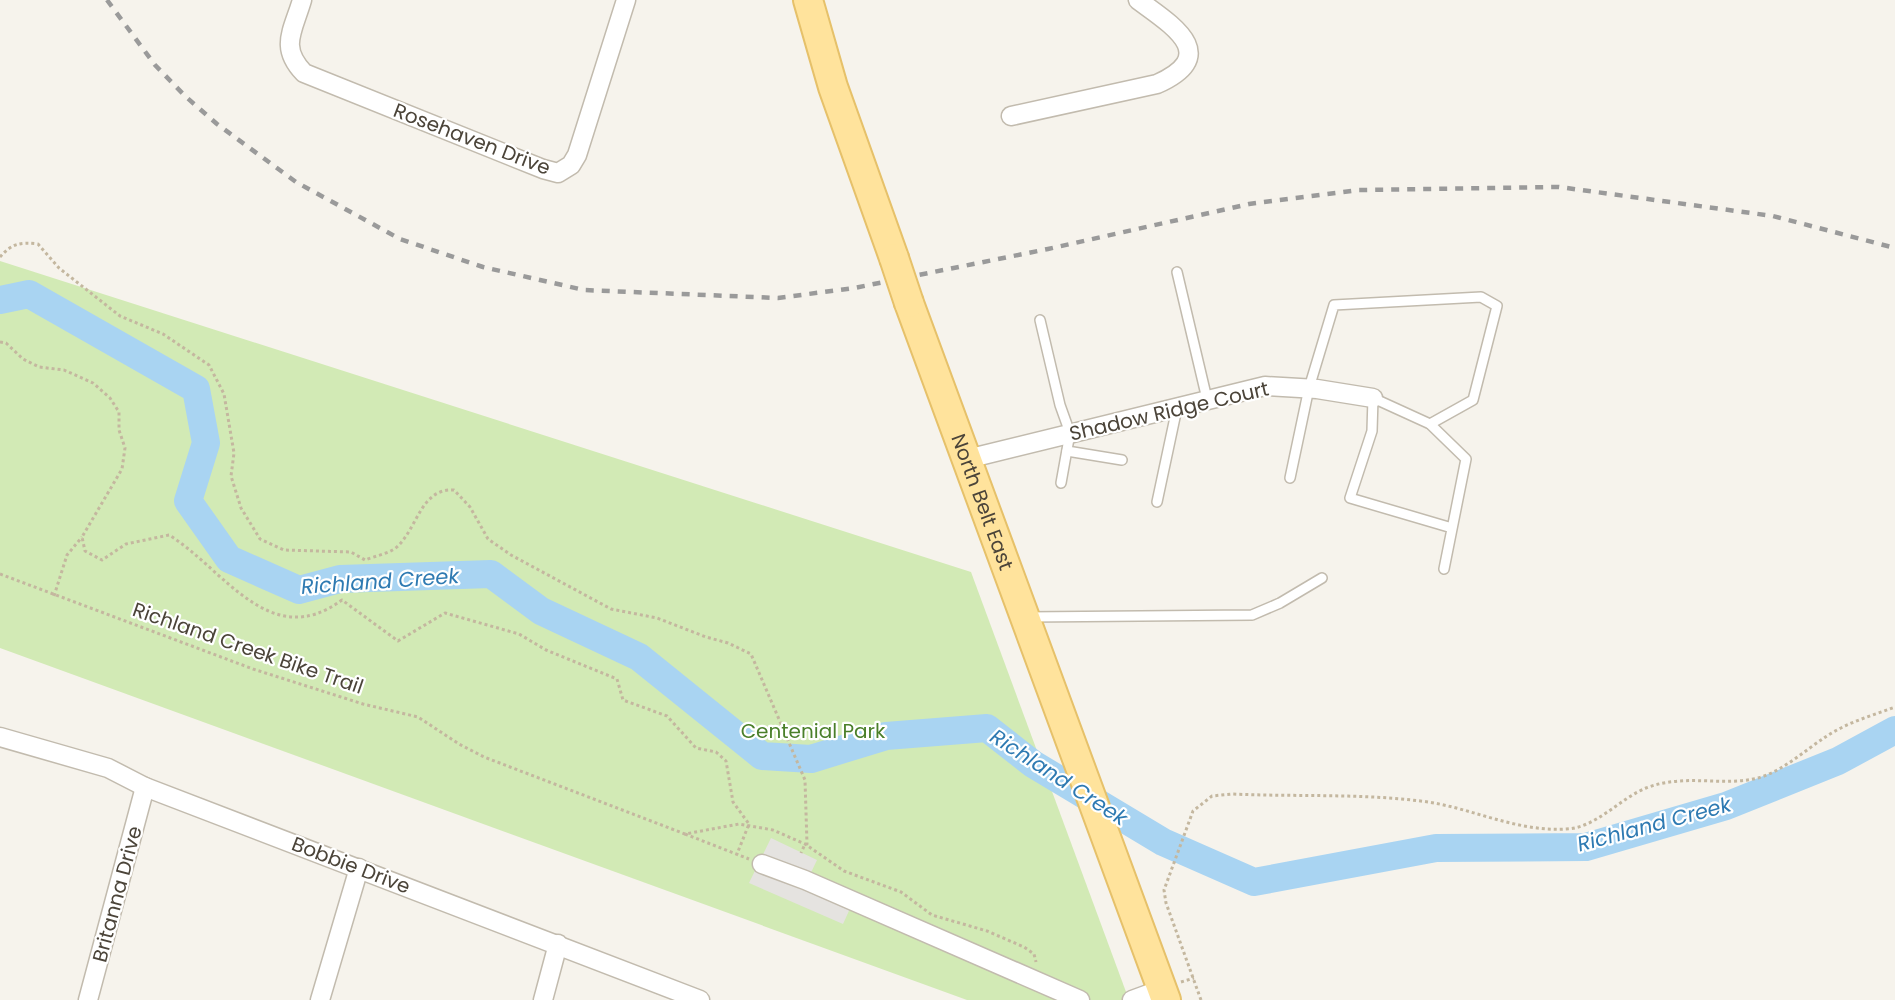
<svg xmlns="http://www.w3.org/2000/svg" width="1895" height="1000" viewBox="0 0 1895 1000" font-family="Poppins,sans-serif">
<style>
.green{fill:#d2eab5}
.parking{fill:#e5e3e0}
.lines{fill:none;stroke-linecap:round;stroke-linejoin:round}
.river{stroke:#a9d4f2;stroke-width:28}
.service-casing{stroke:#c2bbae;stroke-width:12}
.minor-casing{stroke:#c2bbae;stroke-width:21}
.primary-casing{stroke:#e6c16a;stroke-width:32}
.path{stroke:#c4b79f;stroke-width:3;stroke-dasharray:3 3;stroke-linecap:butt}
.service{stroke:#fff;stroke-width:9}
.minor{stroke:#fff;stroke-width:18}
.primary{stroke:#ffe39c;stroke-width:28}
.rail{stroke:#9a9a9a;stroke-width:4.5;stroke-dasharray:8 8;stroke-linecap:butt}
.primary-bridge-casing{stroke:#e6c16a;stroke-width:32;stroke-linecap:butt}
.primary-bridge{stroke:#ffe39c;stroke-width:28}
.labels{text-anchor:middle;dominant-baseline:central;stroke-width:4.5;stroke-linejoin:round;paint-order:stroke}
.street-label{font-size:20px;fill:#4b4439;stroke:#fff}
.park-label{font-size:20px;fill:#4a7f2a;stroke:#fff}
.water-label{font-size:21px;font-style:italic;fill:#2e7ab2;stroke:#fff}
</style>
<rect width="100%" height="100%" fill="#f6f3ec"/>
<!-- green -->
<polygon class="green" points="0,261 971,572 1129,1000 967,1000 0,648"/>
<!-- parking -->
<polygon class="parking" points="771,838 817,860 807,881 853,902 843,924 749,883"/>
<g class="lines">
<!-- river -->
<polyline class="river" points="0,300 29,294 196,389 206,443 188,501 229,559 299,590 340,579 491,574 541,611 639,657 762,756 811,759 886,736 987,728 1033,764 1163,842 1254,882 1436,848 1586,847 1726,806 1838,761 1895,730"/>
<!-- service casing -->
<g class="service-casing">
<g id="service">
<polyline points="1177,272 1207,399"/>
<polyline points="1040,320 1060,405 1070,433 1061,483"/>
<polyline points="1067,451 1122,460"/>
<polyline points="1290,478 1309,388 1334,305 1481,297 1497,306 1473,400 1430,424"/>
<polyline points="1157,502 1177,408"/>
<polyline points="1444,569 1466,459 1430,424 1373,398 1372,431 1350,498 1452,528"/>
<polyline points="1028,617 1252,615 1280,603 1322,578"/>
</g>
</g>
<!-- minor casing -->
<g class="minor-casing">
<g id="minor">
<path d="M302 0C293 31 279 47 304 73L543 169 558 173 571 165 577 155 626 0"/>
<path d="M1011 116 1157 84C1222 55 1172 25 1138 0"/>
<polyline points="967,459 1265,386 1317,389 1373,398"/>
<polyline points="0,737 108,768 145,787 700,1000"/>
<polyline points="762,864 805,880 1080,1000"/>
<polyline points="88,1000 145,787"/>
<polyline points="320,1000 359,868"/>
<polyline points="543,1000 558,944"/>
<polyline points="1132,1000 1162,989"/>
</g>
</g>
<!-- primary casing -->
<g class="primary-casing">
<g id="primary">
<polyline points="808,0 833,87 894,258"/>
<path id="s1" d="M909 303 1166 1000"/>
</g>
</g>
<!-- path -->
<g class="path">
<path d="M0 257C12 243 21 242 38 244L59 268 120 316 163 334 209 365 224 394 234 453 231 476 241 508 260 539 284 550 351 552 365 560C375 556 392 553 399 545 418 525 422 488 454 490L470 507 488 539 511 555 611 609 657 618 706 637 728 643 751 654 805 780 807 844H805L801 853"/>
<path d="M0 342 6 343 23 359 39 367 64 370 93 383 110 398 119 412V430L125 448 122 469 82 537 85 551 102 560 126 544 169 535C224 569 270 653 342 600L398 641 445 613 519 634 546 650 617 679 623 700 667 716 696 748 716 752 726 761 733 802 749 824 737 854"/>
<polyline points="0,574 253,669 363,704 418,717 459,744 484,757 685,834 739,824 773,830 805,844 844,871 901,892 932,915 987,931 1024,947 1034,954 1036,962"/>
<polyline points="54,596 67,555 82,537"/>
<polyline points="685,834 749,859"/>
<polyline points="1181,982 1194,978"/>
<path d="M1201 1000 1166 903 1164 890 1193 811 1212 796 1232 794C1298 797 1363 793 1428 802 1474 809 1517 832 1566 829 1596 828 1619 799 1646 788 1685 773 1722 787 1758 778 1783 771 1804 751 1824 738 1845 723 1871 716 1895 707"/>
</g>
<!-- service -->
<use href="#service" class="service"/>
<!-- minor -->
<use href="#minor" class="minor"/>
<!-- primary -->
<use href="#primary" class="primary"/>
<!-- rail -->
<polyline class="rail" points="107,0 155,65 185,96 217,124 296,182 400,239 483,267 584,290 778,298 854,288 1048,249 1249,204 1359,190 1559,187 1773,216 1895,248"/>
<!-- primary-bridge casing -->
<g class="primary-bridge-casing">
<polyline id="primary-bridge" points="894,258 909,303"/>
</g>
<!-- primary-bridge -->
<use href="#primary-bridge" class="primary-bridge"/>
</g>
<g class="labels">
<!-- street labels -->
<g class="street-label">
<text transform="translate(472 139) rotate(21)">Rosehaven Drive</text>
<text transform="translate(1169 411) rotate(-13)">Shadow Ridge Court</text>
<text stroke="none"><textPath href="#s1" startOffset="212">North Belt East</textPath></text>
<text transform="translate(248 648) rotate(19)">Richland Creek Bike Trail</text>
<text transform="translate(351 865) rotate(21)">Bobbie Drive</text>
<text transform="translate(117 894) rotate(-75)">Britanna Drive</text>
</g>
<!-- park labels -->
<g class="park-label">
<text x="813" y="731">Centenial Park</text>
</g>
<!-- water labels -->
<g class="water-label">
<text transform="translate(380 581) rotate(-4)">Richland Creek</text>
<text transform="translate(1059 777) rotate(33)">Richland Creek</text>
<text transform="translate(1654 824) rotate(-15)">Richland Creek</text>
</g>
</g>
</svg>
